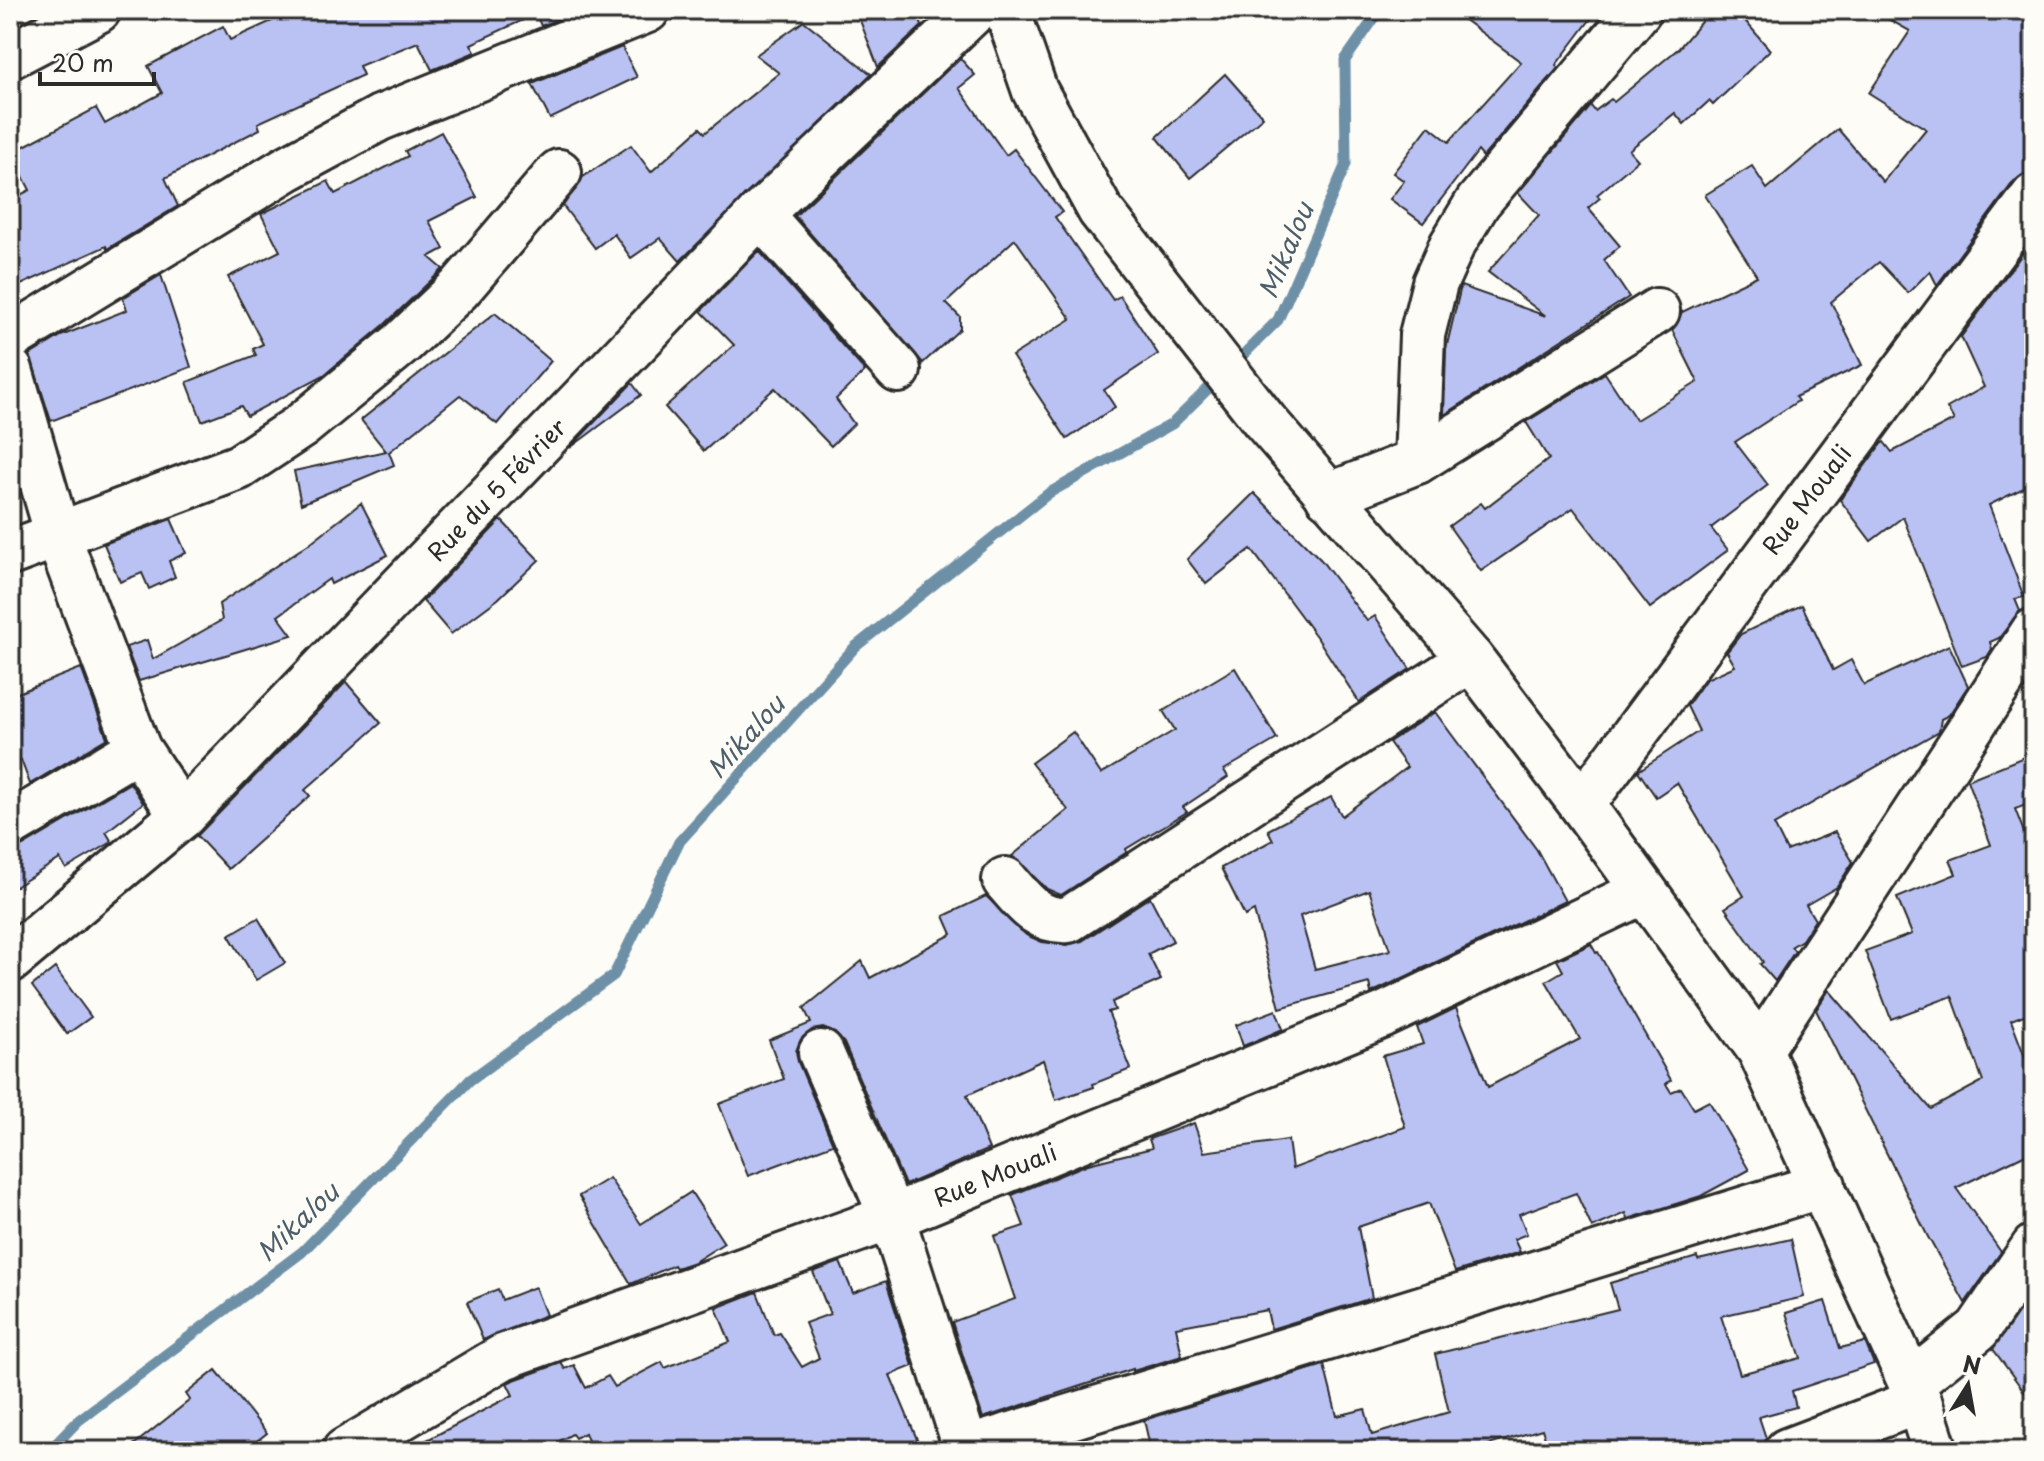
<svg xmlns="http://www.w3.org/2000/svg" width="2044" height="1461" viewBox="0 0 2044 1461" font-family="'Playpen Sans',sans-serif">
<style>
.lines{fill:none;stroke-linecap:round;stroke-linejoin:round}
.stream{stroke:#6e90a7;stroke-width:11}
.building{fill:#bac2f3;stroke:#2b2b2b;stroke-width:2;fill-rule:evenodd}
.minor-casing{stroke:#2b2b2b;stroke-width:50}
.highway-casing{stroke:#2b2b2b;stroke-width:50}
.minor{stroke:#fdfcf7;stroke-width:44}
.highway{stroke:#fdfcf7;stroke-width:44}
.labels{text-anchor:middle;dominant-baseline:central;stroke-width:8;stroke-linejoin:round;paint-order:stroke}
.street-label{font-size:24px;fill:#2b2b2b;stroke:#fdfcf7}
.water-label{font-size:26px;font-style:italic;fill:#4c5e69;stroke:#fdfcf7}
</style>
<rect width="100%" height="100%" fill="#fdfcf7"/>
<filter id="ink" filterUnits="userSpaceOnUse"><feTurbulence type="fractalNoise" baseFrequency=".0125" numOctaves="2"/><feDisplacementMap in="SourceGraphic" scale="16" xChannelSelector="R" yChannelSelector="G"/><feConvolveMatrix kernelMatrix="1 2 1 2 8 2 1 2 1" color-interpolation-filters="sRGB"/></filter>
<g filter="url(#ink)">
<g class="lines">
<!-- stream -->
<g class="stream">
<polyline points="1233,365 1278,320 1346,164 1345,60 1380,10"/>
<polyline points="49,1451 79,1420 302,1252 470,1080 614,975 679,842 855,647 1049,493 1172,424 1220,377"/>
</g>
</g>
<!-- building -->
<g class="building">
<polygon points="296,10 580,10 541,26 536,14 471,44 475,52 432,70 418,42 359,66 363,75 258,123 260,129 165,178 178,206 107,249 106,246 10,290 10,200 30,190 11,153 96,108 105,124 162,93 148,66 223,26 230,40"/>
<polygon points="856,10 916,10 922,26 878,67"/>
<polygon points="1451,10 1586,10 1593,16 1556,65 1558,68 1483,157 1478,151 1423,223 1390,199 1404,181 1393,173 1429,126 1449,142 1521,62"/>
<polygon points="1711,10 1736,10 1770,50 1713,105 1709,101 1684,124 1675,113 1629,150 1638,160 1597,195 1600,198 1588,208 1620,246 1604,260 1629,297 1444,415 1446,349 1461,286 1546,316 1488,272 1539,215 1518,193 1591,106 1595,111 1611,99 1614,102 1679,48"/>
<polygon points="1872,10 2034,10 2034,171 2014,181 1937,285 1930,271 1908,293 1879,262 1831,302 1862,365 1795,397 1798,401 1735,442 1768,485 1711,528 1728,550 1650,608 1573,508 1481,571 1449,526 1481,503 1485,508 1549,459 1526,422 1605,373 1636,420 1698,382 1672,330 1682,312 1757,276 1705,195 1752,166 1767,189 1838,129 1883,182 1926,129 1869,93 1910,31"/>
<polygon points="804,21 871,74 680,261 660,238 631,258 614,234 595,248 563,206 583,177 631,145 651,172 700,128 705,133 779,73 756,55"/>
<polygon points="622,47 637,77 550,119 532,84"/>
<polygon points="960,58 975,75 959,88 1006,155 1014,149 1062,212 1055,217 1113,300 1120,296 1158,354 1104,390 1115,407 1067,439 1012,356 1071,319 1015,239 946,303 960,317 960,329 923,363 795,216"/>
<polygon points="1225,74 1263,117 1190,178 1157,137"/>
<polygon points="441,132 477,197 429,221 444,249 429,257 443,269 384,325 324,375 247,416 241,406 202,421 187,382 256,355 253,349 263,344 228,277 280,251 261,214 328,181 335,194 408,156 405,151"/>
<polygon points="2034,238 2034,483 1989,505 2024,597 2015,599 2020,611 1999,638 1990,642 1992,649 1987,657 1962,666 1903,517 1871,541 1840,500 1881,444 1884,442 1892,452 1954,420 1947,408 1984,387 1961,337"/>
<polygon points="759,251 865,371 836,399 854,424 831,446 775,388 704,451 665,407 734,345 701,311"/>
<polygon points="161,275 191,367 51,421 30,355 61,336 127,310 123,298"/>
<polygon points="495,313 551,361 497,424 460,395 389,452 394,465 301,504 294,471 386,451 361,420"/>
<polygon points="632,383 641,395 570,448"/>
<polygon points="1254,493 1321,560 1367,621 1375,616 1410,669 1359,702 1318,639 1251,549 1206,584 1187,559"/>
<polygon points="361,503 388,555 331,584 329,579 278,616 292,635 139,681 126,647 147,640 153,659 222,620 219,604 310,543"/>
<polygon points="171,519 186,553 169,561 175,577 149,589 142,573 120,582 104,544"/>
<polygon points="501,520 539,560 498,599 451,634 423,601"/>
<polygon points="1802,605 1833,670 1851,660 1864,685 1949,645 1968,686 1949,715 1941,719 1939,731 1774,825 1787,851 1835,832 1853,862 1837,887 1806,905 1815,920 1802,940 1791,947 1795,951 1775,981 1760,964 1763,962 1725,908 1744,896 1677,783 1656,797 1638,771 1699,731 1687,706 1706,679 1735,666 1727,652 1741,634"/>
<polygon points="81,668 107,738 30,784 21,760 10,766 10,696"/>
<polygon points="1235,668 1277,739 1224,770 1228,777 1183,807 1187,812 1126,849 1127,852 1061,895 1047,889 1012,856 1068,810 1031,763 1073,732 1101,774 1175,730 1163,711"/>
<polygon points="346,682 381,723 305,790 310,796 228,869 197,836"/>
<path d="M1435 712 1537 850 1565 901 1371 993 1369 983 1280 1008 1254 911 1245 916 1221 868 1273 840 1268 830 1331 797 1342 816 1407 767 1389 742ZM1369 890 1390 950 1315 969 1300 916Z"/>
<polygon points="2034,753 2034,802 2015,809 2034,858 2034,1011 2011,1020 2034,1081 2034,1150 1956,1188 2001,1252 1965,1303 1928,1237 1816,1010 1829,990 1931,1109 1983,1081 1952,996 1891,1019 1865,951 1912,934 1897,898 1956,874 1950,860 1991,845 1967,780"/>
<polygon points="130,783 143,803 106,832 112,842 66,869 60,859 10,890 10,850 23,846"/>
<polygon points="986,896 1026,935 1042,942 1067,945 1082,941 1150,897 1173,941 1148,954 1161,980 1112,1002 1115,1010 1108,1012 1131,1069 1093,1084 1094,1087 1056,1100 1043,1060 967,1095 989,1149 905,1185 844,1043 835,1033 823,1028 812,1030 801,1039 796,1051 798,1062 833,1144 748,1176 719,1104 784,1079 769,1040 811,1023 804,1008 862,961 870,978 952,934 944,916"/>
<polygon points="258,918 285,963 256,980 229,935"/>
<polygon points="1591,944 1596,953 1598,952 1671,1080 1666,1084 1671,1092 1681,1088 1694,1109 1709,1101 1749,1170 1701,1196 1628,1219 1626,1213 1592,1228 1576,1193 1519,1214 1527,1234 1514,1239 1520,1252 1455,1272 1429,1203 1358,1227 1372,1298 1271,1329 1267,1310 1176,1327 1182,1356 1133,1371 1133,1369 983,1418 952,1322 1015,1299 994,1236 1024,1226 1012,1195 1088,1164 1152,1148 1149,1139 1194,1123 1204,1152 1288,1140 1292,1169 1405,1127 1383,1056 1423,1044 1417,1027 1456,1008 1488,1087 1580,1039 1546,981 1563,971 1557,960"/>
<polygon points="55,968 91,1017 67,1034 32,986"/>
<polygon points="1276,1010 1283,1029 1243,1046 1236,1025"/>
<polygon points="609,1178 641,1224 691,1192 724,1243 694,1262 676,1268 674,1265 631,1284 579,1196"/>
<polygon points="1791,1239 1804,1297 1721,1316 1740,1374 1801,1358 1786,1313 1825,1301 1840,1348 1865,1342 1874,1364 1792,1391 1796,1407 1759,1417 1766,1438 1763,1451 1549,1451 1542,1429 1469,1451 1151,1451 1144,1420 1324,1365 1337,1416 1365,1409 1372,1435 1449,1412 1435,1354 1618,1309 1610,1283 1697,1257 1698,1260"/>
<polygon points="840,1262 853,1293 886,1281 913,1366 890,1375 922,1451 592,1451 585,1433 575,1438 572,1434 541,1451 406,1451 513,1395 507,1383 514,1380 561,1363 565,1369 574,1365 586,1388 608,1376 615,1387 662,1362 665,1368 730,1342 716,1308 757,1292 774,1335 780,1333 802,1367 819,1358 805,1323 830,1314 813,1272"/>
<polygon points="535,1287 546,1315 483,1340 467,1302 498,1289 502,1300"/>
<polygon points="2031,1295 2034,1299 2034,1405 1993,1349"/>
<polygon points="216,1370 267,1433 244,1451 126,1451 190,1400 186,1394"/>
</g>
<g class="lines">
<!-- minor casing -->
<g class="minor-casing">
<g id="minor">
<polyline points="10,56 98,10"/>
<polyline points="760,214 898,370"/>
<polyline points="10,338 286,169 380,118 647,10"/>
<polyline points="10,370 58,536 138,749 182,816"/>
<polyline points="1417,461 1422,335 1435,283 1452,245 1478,202 1639,10"/>
<polyline points="1328,496 1417,461 1657,311"/>
<polyline points="10,553 239,467 301,426 401,344 459,289 559,172"/>
<polyline points="1582,805 2034,196"/>
<polyline points="10,825 138,749"/>
<path d="M1005 880C1024 902 1037 922 1068 920L1471 659"/>
<polyline points="10,960 182,816 760,214 975,10"/>
<polyline points="1760,1050 2034,631"/>
<polyline points="821,1053 892,1217 967,1451"/>
<polyline points="1911,1383 1978,1329 2034,1247"/>
<polyline points="345,1451 503,1357 892,1217 1384,1015 1644,891"/>
<polyline points="960,1451 1823,1185"/>
<polyline points="1787,1451 1919,1401"/>
</g>
</g>
<!-- highway casing -->
<g class="highway-casing">
<polyline id="highway" points="1007,10 1035,91 1100,210 1264,420 1471,659 1582,805 1760,1050 1919,1401 1935,1451"/>
</g>
<!-- minor -->
<use href="#minor" class="minor"/>
<!-- highway -->
<use href="#highway" class="highway"/>
</g>
</g>
<g class="labels">
<!-- street labels -->
<g class="street-label">
<text transform="translate(496 489) rotate(-46)">Rue du 5 Février</text>
<text transform="translate(1806 499) rotate(-53)">Rue Mouali</text>
<text transform="translate(995 1174) rotate(-22)">Rue Mouali</text>
</g>
<!-- water labels -->
<g class="water-label">
<text transform="translate(1285 250) rotate(-67)">Mikalou</text>
<text transform="translate(745 736) rotate(-48)">Mikalou</text>
<text transform="translate(297 1221) rotate(-43)">Mikalou</text>
</g>
</g>
<!-- margin -->
<rect width="2044" height="1461" fill="none" stroke="#fdfcf7" stroke-width="40"/>
<rect x="20" y="20" width="2004" height="1421" fill="none" stroke="#2b2b2b" stroke-width="3" filter="url(#ink)"/>
<!-- north arrow -->
<g transform="translate(1968 1385) rotate(11)" stroke="#fdfcf7" stroke-width="6" paint-order="stroke">
<path d="M0-6L14 30L0 20L-14 30Z" fill="#2b2b2b"/>
<text y="-12" font-size="22" font-weight="bold" text-anchor="middle" fill="#2b2b2b">N</text>
</g>
<!-- scale -->
<path d="M40 72v12h114v-12" fill="none" stroke="#2b2b2b" stroke-width="4"/>
<text x="52" y="72" font-size="24" fill="#2b2b2b" stroke="#fdfcf7" stroke-width="6" paint-order="stroke">20 m</text>
</svg>
